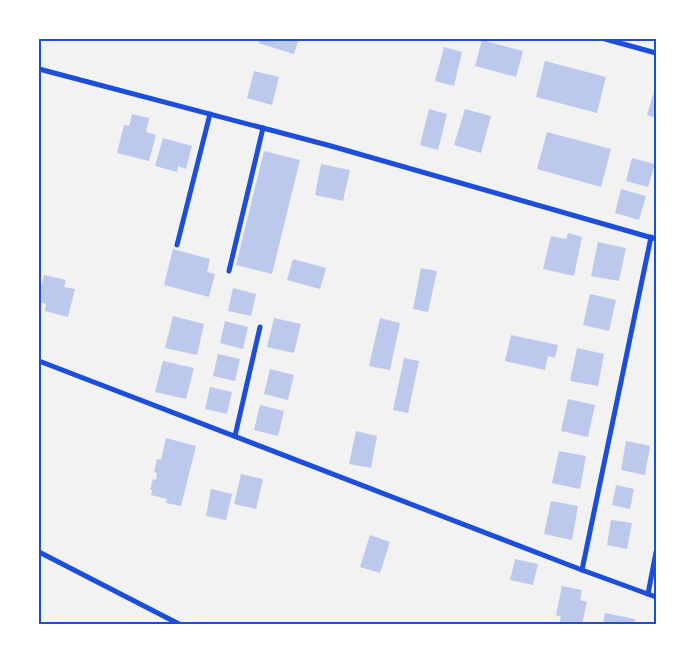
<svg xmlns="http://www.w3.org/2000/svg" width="695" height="663" viewBox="0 0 695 663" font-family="'Work Sans',sans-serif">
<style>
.building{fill:#bdc9ec}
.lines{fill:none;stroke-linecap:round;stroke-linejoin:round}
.minor{stroke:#1d4ed8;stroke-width:5}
.neatline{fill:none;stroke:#1d4ed8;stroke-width:2}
</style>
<rect width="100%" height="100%" fill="#f2f2f2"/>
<!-- building -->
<g class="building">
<polygon points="260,39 291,39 298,41 294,54 258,43"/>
<polygon points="482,40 523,51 516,77 475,66"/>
<polygon points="444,47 462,52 454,86 435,81"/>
<polygon points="545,61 606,77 597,113 536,97"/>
<polygon points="254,71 279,77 272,105 247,98"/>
<polygon points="655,88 656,88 656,118 647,115"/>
<polygon points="429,109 447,114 438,150 420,145"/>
<polygon points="465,109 491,116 481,153 454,145"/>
<polygon points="132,114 149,118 146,132 156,135 149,161 117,153 124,125 129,126"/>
<polygon points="547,132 611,149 601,187 537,169"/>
<polygon points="163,138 192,146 186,169 178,166 177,172 155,166"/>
<polygon points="264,151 300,160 272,274 236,265"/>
<polygon points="632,158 655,164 648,187 626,181"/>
<polygon points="321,164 350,170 343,201 315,195"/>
<polygon points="621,189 646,196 639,220 615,213"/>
<polygon points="568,233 582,237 574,276 543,269 551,236 566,239"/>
<polygon points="598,242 626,248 619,281 591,276"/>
<polygon points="173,249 210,259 207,272 215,274 209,297 164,285"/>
<polygon points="293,259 326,268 320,289 287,280"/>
<polygon points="421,268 437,271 428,312 413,309"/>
<polygon points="44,275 66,280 64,287 75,289 68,317 45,311 46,304 39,302 39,295"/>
<polygon points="233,288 256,294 251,316 228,311"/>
<polygon points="590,294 616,300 609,331 583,325"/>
<polygon points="173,316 204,324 197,355 165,348"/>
<polygon points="274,318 301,324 294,353 267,347"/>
<polygon points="380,318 400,323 390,370 369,366"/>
<polygon points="225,321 248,327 243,349 220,343"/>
<polygon points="511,335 558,345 555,358 548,356 545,370 505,361"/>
<polygon points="577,348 604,354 598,386 570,381"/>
<polygon points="218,354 240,359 235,381 213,376"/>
<polygon points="404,358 419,361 408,413 393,410"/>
<polygon points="163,361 194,368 186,399 155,392"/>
<polygon points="270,369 294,375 288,400 264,394"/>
<polygon points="210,387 232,392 227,414 205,409"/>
<polygon points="568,399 595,405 588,437 561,431"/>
<polygon points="260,405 284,411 278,436 254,430"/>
<polygon points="356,431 377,436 371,468 349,464"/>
<polygon points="166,438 196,446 181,506 166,503 167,499 151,495 152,490 150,490 153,479 156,480 157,473 154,472 157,459 161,460"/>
<polygon points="626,441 650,446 645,475 621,470"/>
<polygon points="559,451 586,456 580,489 552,483"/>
<polygon points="241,474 263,479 256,509 234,504"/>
<polygon points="616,485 634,489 630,509 612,505"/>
<polygon points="211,489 232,494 226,520 206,516"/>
<polygon points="551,501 578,506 572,540 544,534"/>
<polygon points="611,520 632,523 627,549 607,545"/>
<polygon points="370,535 390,542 380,573 360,567"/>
<polygon points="515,559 538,564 533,585 510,580"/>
<polygon points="562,586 582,590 580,600 587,602 582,624 559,624 561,617 556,615"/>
<polygon points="605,613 635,619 634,624 603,624"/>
</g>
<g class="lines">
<!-- minor -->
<g class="minor">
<polyline points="605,39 656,53"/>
<polyline points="39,69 331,146 656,239"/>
<polyline points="177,245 210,114"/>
<polyline points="229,271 263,128"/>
<polyline points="39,361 582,570 656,597"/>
<polyline points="235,436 260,327"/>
<polyline points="39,552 179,624"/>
<polyline points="582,570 651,237"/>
<polyline points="648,594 656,552"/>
</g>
</g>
<!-- border -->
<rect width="695" height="663" fill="none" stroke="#ffffff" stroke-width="80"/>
<rect x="40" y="40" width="615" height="583" class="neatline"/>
</svg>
